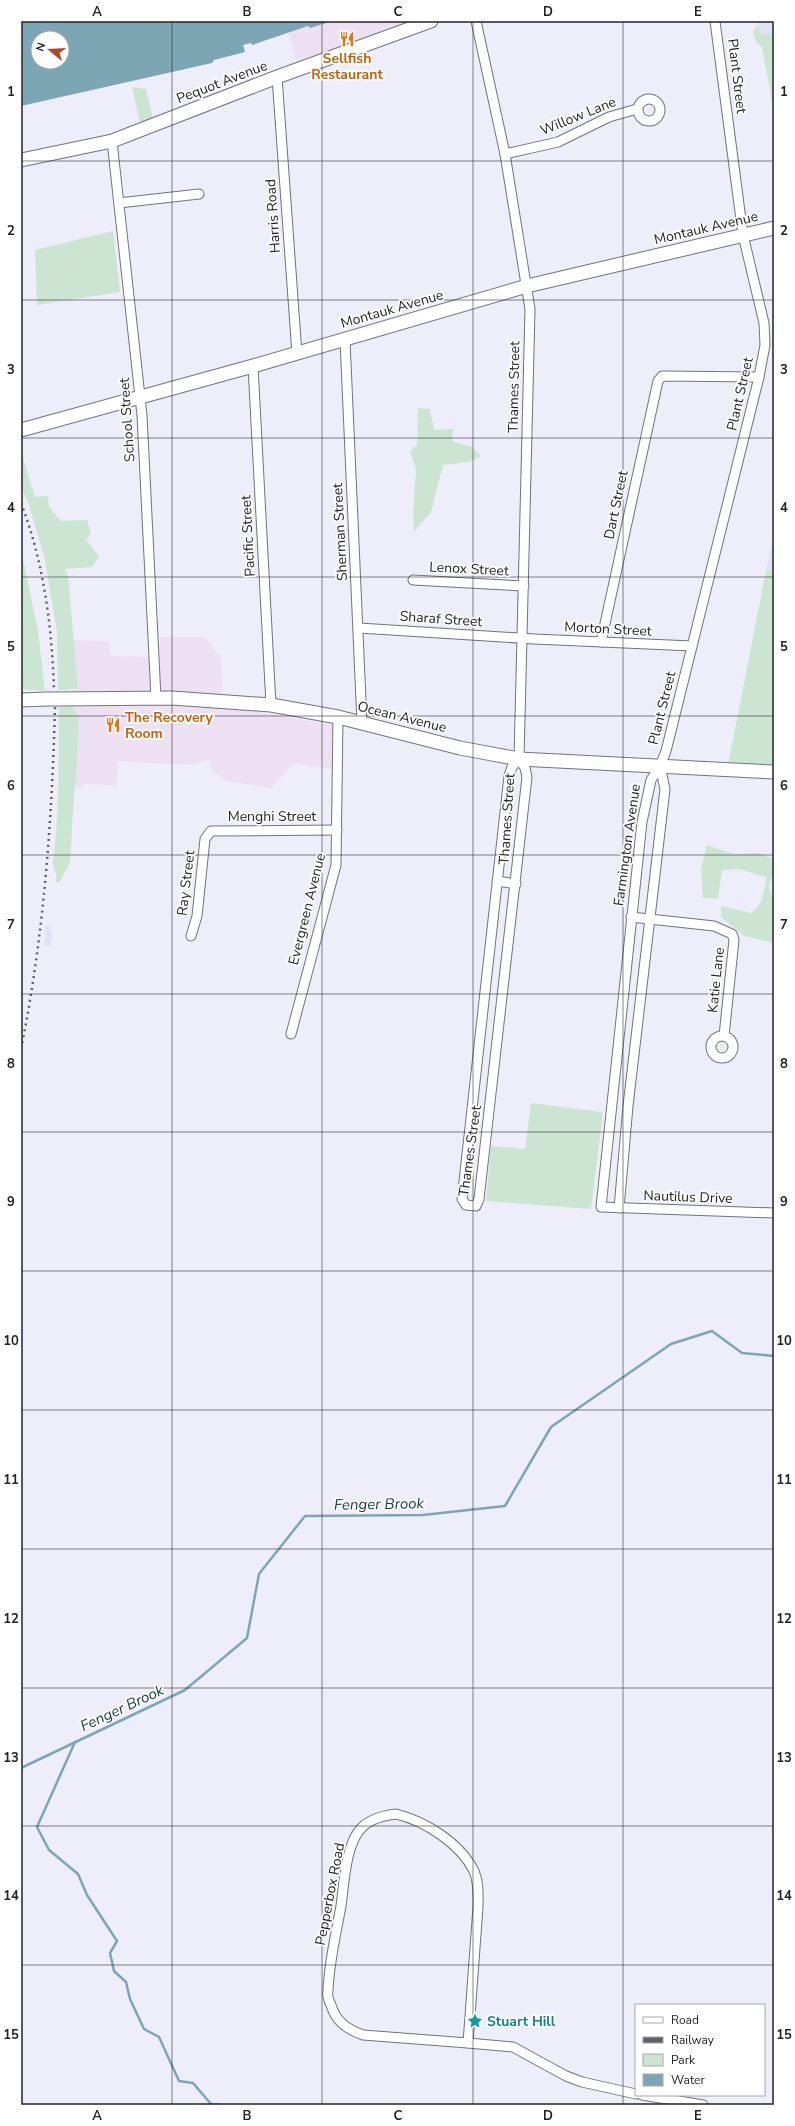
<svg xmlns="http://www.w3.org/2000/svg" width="795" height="2126" viewBox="0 0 795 2126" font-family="'Nunito Sans',sans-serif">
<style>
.commercial{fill:#ede0f3}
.built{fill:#e0e2f5}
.green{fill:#cbe5d2}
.water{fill:#7da6b4;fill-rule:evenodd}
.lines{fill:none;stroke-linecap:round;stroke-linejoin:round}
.stream{stroke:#7da6b4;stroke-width:2.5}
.street-casing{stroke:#71737d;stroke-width:11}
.secondary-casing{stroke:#71737d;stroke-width:15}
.street{stroke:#fff;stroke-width:9}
.secondary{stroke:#fff;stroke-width:13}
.rail{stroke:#5f6066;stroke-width:2.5;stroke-dasharray:2 4;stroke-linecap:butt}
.secondary-bridge-casing{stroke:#71737d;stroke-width:15;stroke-linecap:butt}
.secondary-bridge{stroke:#fff;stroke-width:13}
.grid{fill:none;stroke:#232327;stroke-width:1;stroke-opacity:0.55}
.labels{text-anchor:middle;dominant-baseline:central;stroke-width:3.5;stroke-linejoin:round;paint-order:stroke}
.food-label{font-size:14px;font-weight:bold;fill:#c56008;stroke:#fff}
.street-label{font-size:14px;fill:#232327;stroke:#fff}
.culture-label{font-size:14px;font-weight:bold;fill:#0d838f;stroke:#fff;text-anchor:start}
.water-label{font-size:15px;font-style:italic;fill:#143a46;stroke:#fff}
.neatline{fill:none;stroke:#232327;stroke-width:1.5}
.grid-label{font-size:13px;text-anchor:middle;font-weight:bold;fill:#232327}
</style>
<rect width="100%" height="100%" fill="#edeefa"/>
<!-- commercial -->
<g class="commercial">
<polygon points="334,21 408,21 408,23 297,63 288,32"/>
<polygon points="160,637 205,637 218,654 221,654 223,706 333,725 332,769 293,764 271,788 225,781 212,770 209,759 191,765 118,761 117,786 85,784 79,790 76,784 79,716 72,706 72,690 78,689 73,640 109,641 111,656 160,657"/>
</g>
<!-- built -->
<g class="built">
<polygon points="757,21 774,21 774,33 761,34"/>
<polygon points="774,535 774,571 766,571"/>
<polygon points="46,925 51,926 50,933 52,933 51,947 44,946"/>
</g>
<!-- green -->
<g class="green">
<polygon points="758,24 761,34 774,33 774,112 762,47 756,42 753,31"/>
<polygon points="132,87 146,89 153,118 140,122"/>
<polygon points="113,231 120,292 37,305 35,250"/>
<polygon points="418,408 430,409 434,430 453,429 452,441 472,447 481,456 469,462 443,465 431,512 414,532 413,517 416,469 410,452 417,445"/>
<polygon points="21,452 35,497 48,496 49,507 61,521 87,520 91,534 86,539 99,557 92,567 65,569 68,576 78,689 58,690 57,632 45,560 29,505 21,486"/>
<polygon points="21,549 38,631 45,691 21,689"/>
<polygon points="766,571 774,571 774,772 727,770"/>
<path d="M72 706 79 716 76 784 74 794 70 863 59 883 56 882C58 875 53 868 53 862 60 810 58 758 59 707Z"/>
<path d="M707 845 734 854 758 853 774 859V870L769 887 774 902V943L744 936 721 917V906L751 913C763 906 764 890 766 877L740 869 722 870 718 899 703 898 701 868Z"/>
<polygon points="531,1103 603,1112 591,1209 486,1201 491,1146 525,1149"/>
</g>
<!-- water -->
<path class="water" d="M21 21H333L310 28 308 26 252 45 251 43 243 45 245 52 214 60 212 63 21 106ZM38 38H62V62H38Z"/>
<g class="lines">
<!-- stream -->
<g class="stream">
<polyline points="75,1742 37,1827 49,1850 78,1874 87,1895 117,1941 110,1953 114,1971 126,1982 130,1999 144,2029 159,2037 179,2081 193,2083 211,2104 222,2105"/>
<polyline points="21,1768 185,1690 247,1638 259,1574 305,1516 423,1515 505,1506 551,1427 671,1344 712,1331 742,1353 774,1356"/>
</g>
<!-- street casing -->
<g class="street-casing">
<g id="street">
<polyline points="476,21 505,154 530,309 519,759 525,768 527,777 479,1199 476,1206 466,1205 462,1199 509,776 512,767 519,759"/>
<polyline points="715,21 743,235 764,323 765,345 759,377 666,751 660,766 651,780 642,822 601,1207 774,1213"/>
<polyline points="277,77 297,354"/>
<circle cx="649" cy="110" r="11"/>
<polyline points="112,141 142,415 156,698"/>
<polyline points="505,154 558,142 609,117 637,109"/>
<polyline points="119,203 199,194"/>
<polyline points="345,340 362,723"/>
<polyline points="253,366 271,705"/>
<polyline points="413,580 524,586"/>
<polyline points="359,628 534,639 692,646"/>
<polyline points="601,642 658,381 662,376 759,377"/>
<polyline points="497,881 516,884"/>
<polyline points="631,917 714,926 732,934 734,940 724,1036"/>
<polyline points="191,936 197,916 205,839 211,831 337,830"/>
<polyline points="291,1034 336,865 338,717"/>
<circle cx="722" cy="1047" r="11"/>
<polyline points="619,1208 628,1106 665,789 660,766"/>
<path d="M396 1814C425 1821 460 1843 474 1871 479 1882 478 1895 478 1907L468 2043 363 2035C347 2029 336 2022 331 2005 329 2001 327 1995 328 1991 329 1962 336 1934 341 1906 344 1884 345 1857 355 1837 363 1821 379 1816 396 1814Z"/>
<polyline points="468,2043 513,2047 566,2076 582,2082 636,2094"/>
<polyline points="642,2095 703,2105"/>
</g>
</g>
<!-- secondary casing -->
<g class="secondary-casing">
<g id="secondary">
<polyline points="21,160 112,141 277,77 431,21"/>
<polyline points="21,430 253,366 527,286 774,228"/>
<polyline points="58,699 172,698 271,705 338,717 460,748 519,759 774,772"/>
<polyline points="21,700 47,699"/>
</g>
</g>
<!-- street -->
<use href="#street" class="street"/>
<!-- secondary -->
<use href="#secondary" class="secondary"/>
<!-- rail -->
<g class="rail">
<path d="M21 503C44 563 52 627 54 691"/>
<path d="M21 1049C44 936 52 820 55 706"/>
</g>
<!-- secondary-bridge casing -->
<g class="secondary-bridge-casing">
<polyline id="secondary-bridge" points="47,699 58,699"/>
</g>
<!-- secondary-bridge -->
<use href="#secondary-bridge" class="secondary-bridge"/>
</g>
<!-- grid -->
<path class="grid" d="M172 21V2105M322 21V2105M473 21V2105M623 21V2105M21 161H774M21 300H774M21 438H774M21 577H774M21 716H774M21 855H774M21 994H774M21 1132H774M21 1271H774M21 1410H774M21 1549H774M21 1688H774M21 1826H774M21 1965H774"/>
<!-- icons -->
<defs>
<g id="restaurant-bare" transform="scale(1.2)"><path d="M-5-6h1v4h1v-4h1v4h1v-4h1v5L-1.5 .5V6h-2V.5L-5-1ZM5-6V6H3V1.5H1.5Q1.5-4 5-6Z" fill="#e8710a" stroke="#fff" stroke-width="2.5" paint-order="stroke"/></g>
<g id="sight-bare" transform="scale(1.2)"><path d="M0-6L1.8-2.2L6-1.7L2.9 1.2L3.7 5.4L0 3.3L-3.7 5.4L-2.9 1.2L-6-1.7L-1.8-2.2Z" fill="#0f9aa8" stroke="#fff" stroke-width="2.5" paint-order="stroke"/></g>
</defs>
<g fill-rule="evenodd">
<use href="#restaurant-bare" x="347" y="39"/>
<use href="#restaurant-bare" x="113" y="725"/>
<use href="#sight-bare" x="475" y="2021"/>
</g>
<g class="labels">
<!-- food labels -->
<g class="food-label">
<text x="347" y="58">Sellfish<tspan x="347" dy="16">Restaurant</tspan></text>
<text x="125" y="717" text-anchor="start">The Recovery<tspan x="125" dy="16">Room</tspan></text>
</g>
<!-- street labels -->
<g class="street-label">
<text transform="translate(737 76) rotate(83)">Plant Street</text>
<text transform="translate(222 82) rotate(-21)">Pequot Avenue</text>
<text transform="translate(578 116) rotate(-22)">Willow Lane</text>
<text transform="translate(273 216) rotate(-94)">Harris Road</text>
<text transform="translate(706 228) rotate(-13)">Montauk Avenue</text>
<text transform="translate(392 309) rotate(-16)">Montauk Avenue</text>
<text transform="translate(514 387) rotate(-89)">Thames Street</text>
<text transform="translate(740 394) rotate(-77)">Plant Street</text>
<text transform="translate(127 420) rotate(-94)">School Street</text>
<text transform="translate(616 505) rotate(-78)">Dart Street</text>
<text transform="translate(340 532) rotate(-93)">Sherman Street</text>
<text transform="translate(248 536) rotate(-93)">Pacific Street</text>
<text transform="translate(469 569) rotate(3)">Lenox Street</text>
<text transform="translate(441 619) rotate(4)">Sharaf Street</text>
<text transform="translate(608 629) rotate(3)">Morton Street</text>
<text transform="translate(662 708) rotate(-76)">Plant Street</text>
<text transform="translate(402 717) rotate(14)">Ocean Avenue</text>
<text x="272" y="816">Menghi Street</text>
<text transform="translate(507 819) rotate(-86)">Thames Street</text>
<text transform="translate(627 845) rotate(-82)">Farmington Avenue</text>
<text transform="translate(186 883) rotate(-83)">Ray Street</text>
<text transform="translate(307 909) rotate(-76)">Evergreen Avenue</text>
<text transform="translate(716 980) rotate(-84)">Katie Lane</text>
<text transform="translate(470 1151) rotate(-82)">Thames Street</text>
<text transform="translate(688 1197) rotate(2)">Nautilus Drive</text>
<text transform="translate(330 1894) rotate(-79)">Pepperbox Road</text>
</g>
<!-- culture labels -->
<g class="culture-label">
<text x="487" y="2021">Stuart Hill</text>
</g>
<!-- water labels -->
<g class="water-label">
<text transform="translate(379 1504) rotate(-1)">Fenger Brook</text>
<text transform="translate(122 1708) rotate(-25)">Fenger Brook</text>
</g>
</g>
<!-- border -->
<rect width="795" height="2126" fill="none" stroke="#ffffff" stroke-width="44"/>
<!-- legend -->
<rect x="635" y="2004" width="130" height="92" fill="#ffffff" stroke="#a7a7a9"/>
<rect x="643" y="2017" width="20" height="6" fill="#ffffff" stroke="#a7a7a9"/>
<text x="671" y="2024" font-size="12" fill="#232327">Road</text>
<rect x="643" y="2037" width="20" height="6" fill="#5f6066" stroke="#a7a7a9"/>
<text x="671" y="2044" font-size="12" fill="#232327">Railway</text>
<rect x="643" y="2054" width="20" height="12" fill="#cbe5d2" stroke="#a7a7a9"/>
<text x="671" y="2064" font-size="12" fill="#232327">Park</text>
<rect x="643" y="2074" width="20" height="12" fill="#7da6b4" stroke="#a7a7a9"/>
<text x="671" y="2084" font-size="12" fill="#232327">Water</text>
<!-- north arrow -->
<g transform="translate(50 50) rotate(288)"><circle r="19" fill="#ffffff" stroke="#a7a7a9"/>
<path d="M0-3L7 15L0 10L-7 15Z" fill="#b04828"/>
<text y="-6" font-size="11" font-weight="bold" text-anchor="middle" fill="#232327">N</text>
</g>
<rect x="22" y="22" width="751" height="2082" class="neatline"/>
<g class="grid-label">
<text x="97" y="16">A</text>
<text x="247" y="16">B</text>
<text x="398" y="16">C</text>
<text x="548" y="16">D</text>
<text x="698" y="16">E</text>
<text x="11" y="96">1</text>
<text x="784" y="96">1</text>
<text x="11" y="235">2</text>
<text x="784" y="235">2</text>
<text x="11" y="374">3</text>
<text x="784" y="374">3</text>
<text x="11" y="512">4</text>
<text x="784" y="512">4</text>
<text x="11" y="651">5</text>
<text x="784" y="651">5</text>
<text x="11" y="790">6</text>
<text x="784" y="790">6</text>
<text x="11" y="929">7</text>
<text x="784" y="929">7</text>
<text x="11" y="1068">8</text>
<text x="784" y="1068">8</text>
<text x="11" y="1206">9</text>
<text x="784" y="1206">9</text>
<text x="11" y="1345">10</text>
<text x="784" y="1345">10</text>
<text x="11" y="1484">11</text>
<text x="784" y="1484">11</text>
<text x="11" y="1623">12</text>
<text x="784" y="1623">12</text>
<text x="11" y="1762">13</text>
<text x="784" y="1762">13</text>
<text x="11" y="1900">14</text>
<text x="784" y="1900">14</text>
<text x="11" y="2039">15</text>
<text x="784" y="2039">15</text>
<text x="97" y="2120">A</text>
<text x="247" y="2120">B</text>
<text x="398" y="2120">C</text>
<text x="548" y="2120">D</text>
<text x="698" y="2120">E</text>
</g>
</svg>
